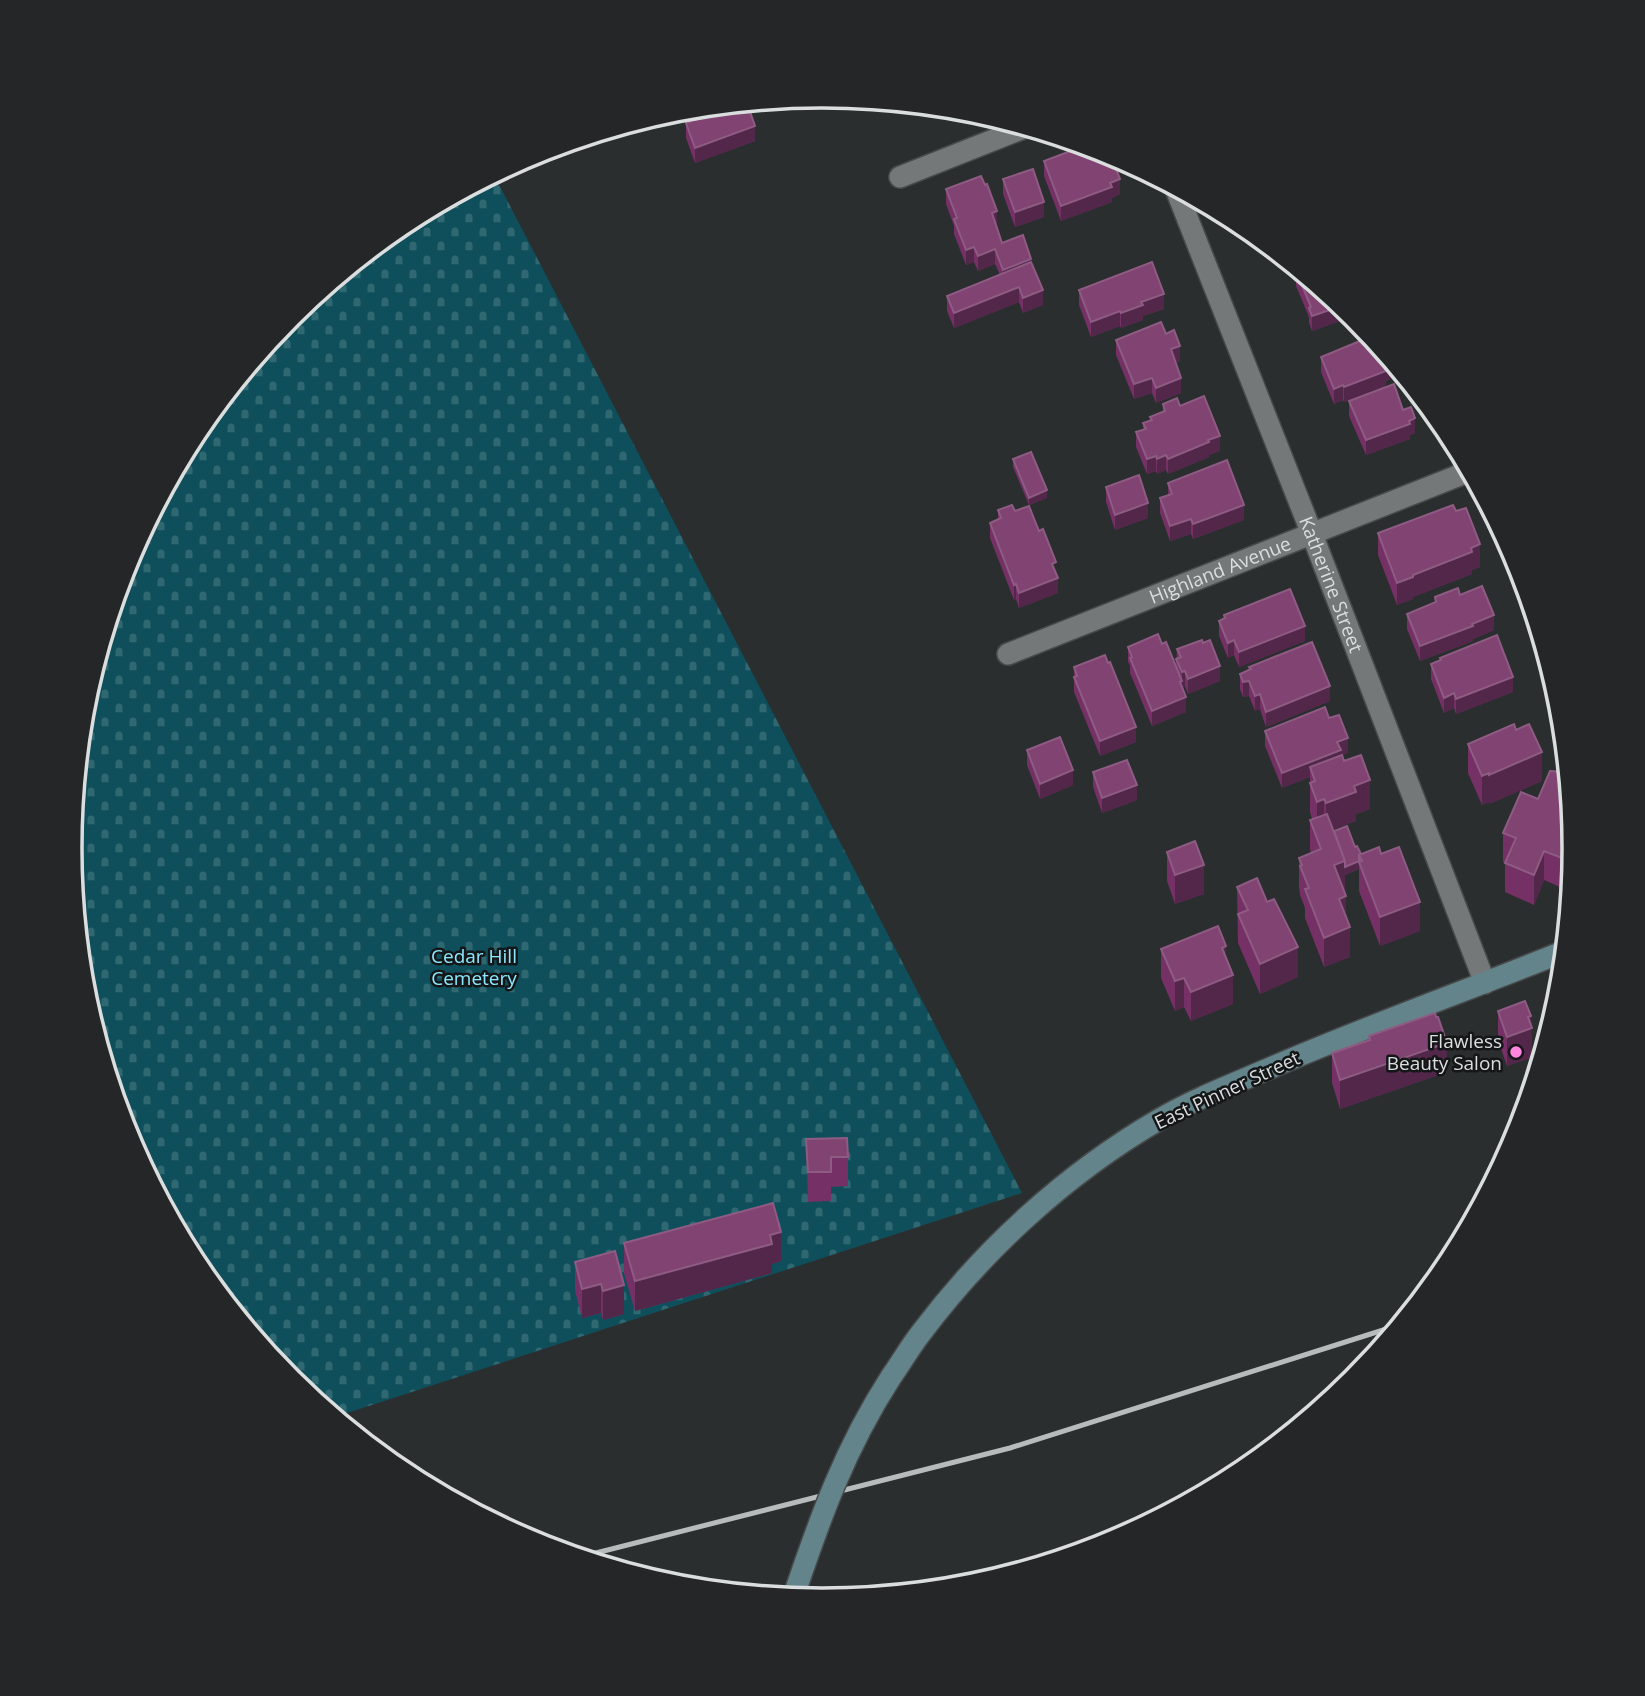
<svg xmlns="http://www.w3.org/2000/svg" width="1645" height="1696" viewBox="0 0 1645 1696" font-family="'Open Sans',sans-serif">
<style>
.cemetery{fill:url(#cemetery-stones)}
.lines{fill:none;stroke-linecap:round;stroke-linejoin:round}
.street-casing{stroke:#474a4b;stroke-width:24}
.secondary-casing{stroke:#474a4b;stroke-width:24}
.street{stroke:#747879;stroke-width:21}
.secondary{stroke:#63848b;stroke-width:21}
.rail{stroke:#b8bbbb;stroke-width:5}
.secondary-bridge-casing{stroke:#474a4b;stroke-width:24;stroke-linecap:butt}
.secondary-bridge{stroke:#63848b;stroke-width:21}
.wall{fill:#753065}
.shaded-wall{fill:#52274a}
.building{fill:#804372;stroke:#8e5b83;stroke-width:2}
.poi-dot{fill:#ff85df;stroke:#141617;stroke-width:2.5}
.labels{text-anchor:middle;dominant-baseline:central;stroke-width:5;stroke-linejoin:round;paint-order:stroke}
.street-label{font-size:19px;fill:#dbdede;stroke:#141617}
.park-label{font-size:19px;fill:#8be8fe;stroke:#141617}
.poi-label{font-size:19px;fill:#dbdede;stroke:#141617;text-anchor:end}
.rim{fill:none;stroke:#dbdede;stroke-width:3.5}
</style>
<defs>
<pattern id="cemetery-stones" width="16" height="16" patternUnits="userSpaceOnUse" patternTransform="scale(1.75)"><rect width="16" height="16" fill="#0e4f5b"/><path d="M2 7V4a2 2 0 0 1 4 0v3zM10 15v-3a2 2 0 0 1 4 0v3z" fill="#306872"/></pattern>
</defs>
<rect width="100%" height="100%" fill="#2a2e2f"/>
<!-- cemetery -->
<polygon class="cemetery" points="494,175 1022,1193 335,1417 290,1380 197,1266 127,1136 84,994 70,848 85,701 127,560 197,430 291,316 405,222"/>
<g class="lines">
<!-- street casing -->
<g class="street-casing">
<g id="street">
<polyline points="900,177 1026,127"/>
<path id="s1" d="M1175 187 1312 534 1485 983"/>
<path id="s2" d="M1008 654 1470 471"/>
</g>
</g>
<!-- secondary casing -->
<g class="secondary-casing">
<path id="secondary" d="M891 1377C901 1363 910 1347 921 1333 985 1248 1067 1173 1160 1119 1196 1098 1236 1083 1275 1066 1370 1025 1468 990 1565 951"/>
</g>
<!-- street -->
<use href="#street" class="street"/>
<!-- secondary -->
<use href="#secondary" class="secondary"/>
<!-- rail -->
<polyline class="rail" points="580,1557 1010,1448 1399,1325"/>
<!-- secondary-bridge casing -->
<g class="secondary-bridge-casing">
<path id="secondary-bridge" d="M793 1598C820 1518 845 1448 891 1377"/>
</g>
<!-- secondary-bridge -->
<use href="#secondary-bridge" class="secondary-bridge"/>
</g>
<!-- wall -->
<g class="wall">
<polygon points="686,123 755,141 695,163 686,138"/>
<polygon points="1044,161 1120,194 1112,198 1112,202 1061,221 1044,176"/>
<polygon points="1003,179 1044,217 1015,227 1003,194"/>
<polygon points="946,189 997,226 1002,243 1031,262 1043,305 1023,313 1019,302 954,328 947,311 947,296 1000,275 995,264 978,271 974,262 966,265 954,234 954,226 946,204"/>
<polygon points="1270,246 1290,263 1278,267"/>
<polygon points="1298,270 1352,314 1351,317 1312,331 1309,323 1309,317 1296,286 1296,271"/>
<polygon points="1079,290 1164,309 1143,316 1143,320 1121,328 1120,326 1091,337 1079,305"/>
<polygon points="1166,334 1180,361 1176,362 1181,393 1156,403 1152,393 1134,399 1116,355 1116,340"/>
<polygon points="1321,357 1397,368 1397,376 1386,381 1386,386 1344,402 1343,400 1334,404 1321,372"/>
<polygon points="1412,386 1441,422 1429,426"/>
<polygon points="1349,401 1403,410 1415,433 1410,435 1410,439 1366,455 1349,416"/>
<polygon points="1163,404 1180,406 1220,451 1209,455 1209,457 1168,474 1166,470 1157,474 1156,471 1147,474 1136,447 1136,432 1143,430 1143,423 1150,420 1150,417 1163,412"/>
<polygon points="1013,459 1047,498 1029,505 1013,467"/>
<polygon points="1168,483 1244,520 1193,539 1191,534 1170,541 1160,513 1160,498 1168,495"/>
<polygon points="1106,487 1148,518 1115,530 1106,502"/>
<polygon points="998,510 1039,531 1056,573 1058,593 1019,608 1016,599 1014,600 990,538 990,523 998,519"/>
<polygon points="1378,533 1480,567 1472,570 1472,574 1413,597 1413,599 1397,605 1378,555"/>
<polygon points="1460,595 1494,630 1473,639 1473,641 1420,661 1407,629 1407,614 1435,603 1435,597"/>
<polygon points="1224,615 1305,641 1239,667 1234,655 1228,658 1219,636 1219,621 1224,619"/>
<polygon points="1162,644 1176,666 1177,649 1220,681 1188,694 1185,686 1182,687 1186,712 1152,726 1130,673 1130,665 1128,662 1128,647"/>
<polygon points="1440,658 1513,692 1456,714 1454,708 1444,713 1431,679 1431,664 1440,661"/>
<polygon points="1074,667 1136,742 1100,756 1074,692"/>
<polygon points="1249,667 1330,701 1266,727 1260,709 1255,711 1249,696 1243,697 1240,689 1240,674 1249,670"/>
<polygon points="1329,718 1348,753 1342,755 1344,761 1370,809 1356,814 1356,821 1333,829 1334,831 1355,847 1361,854 1381,854 1420,931 1380,946 1359,891 1359,869 1345,875 1345,890 1344,890 1350,957 1324,967 1305,918 1305,908 1300,895 1299,887 1299,858 1311,853 1310,849 1310,820 1312,819 1310,812 1310,777 1282,788 1265,746 1265,731"/>
<polygon points="1516,730 1542,781 1489,804 1489,802 1482,805 1468,773 1468,744"/>
<polygon points="1027,750 1073,785 1040,799 1027,765"/>
<polygon points="1093,772 1137,800 1102,813 1093,787"/>
<polygon points="1567,772 1562,888 1544,880 1534,905 1505,892 1505,863 1503,862 1503,833"/>
<polygon points="1167,852 1204,894 1175,904 1167,881"/>
<polygon points="1237,887 1298,977 1260,994 1238,943"/>
<polygon points="1161,949 1226,959 1233,1004 1191,1021 1184,1007 1175,1011 1161,978"/>
<polygon points="1498,1011 1531,1025 1532,1057 1507,1066 1498,1040"/>
<polygon points="1369,1036 1447,1072 1340,1109 1332,1083 1332,1053 1369,1041"/>
<polygon points="806,1139 848,1157 848,1186 831,1187 831,1201 808,1202"/>
<polygon points="624,1243 781,1261 772,1264 772,1273 635,1311 624,1273"/>
<polygon points="615,1251 624,1314 603,1320 601,1313 582,1318 575,1291 575,1262"/>
</g>
<!-- shaded-wall -->
<g class="shaded-wall">
<polygon points="755,126 755,141 695,163 695,148"/>
<polygon points="1120,179 1120,194 1112,198 1112,202 1061,221 1061,206"/>
<polygon points="1044,202 1044,217 1015,227 1015,212"/>
<polygon points="997,211 997,226 992,228 992,213"/>
<polygon points="974,247 974,262 966,265 966,250"/>
<polygon points="995,249 995,264 978,271 978,256"/>
<polygon points="1278,253 1290,263 1278,267"/>
<polygon points="1031,259 1031,274 1003,285 1003,270"/>
<polygon points="1019,287 1019,302 954,328 954,313"/>
<polygon points="1043,290 1043,305 1023,313 1023,298"/>
<polygon points="1164,294 1164,309 1143,316 1143,320 1121,328 1121,313 1141,302"/>
<polygon points="1342,306 1352,314 1351,317 1312,331 1312,316"/>
<polygon points="1120,311 1120,326 1091,337 1091,322"/>
<polygon points="1180,346 1180,361 1171,364 1171,349"/>
<polygon points="1393,363 1397,368 1397,376 1386,381 1386,386 1344,402 1344,387"/>
<polygon points="1152,378 1152,393 1134,399 1134,384"/>
<polygon points="1181,378 1181,393 1156,403 1156,388"/>
<polygon points="1343,385 1343,400 1334,404 1334,389"/>
<polygon points="1437,416 1441,422 1429,426 1429,419"/>
<polygon points="1415,418 1415,433 1410,435 1410,439 1366,455 1366,440"/>
<polygon points="1220,436 1220,451 1209,455 1209,457 1168,474 1168,459"/>
<polygon points="1166,455 1166,470 1157,474 1157,459"/>
<polygon points="1156,456 1156,471 1147,474 1147,459"/>
<polygon points="1047,490 1047,498 1029,505 1029,498"/>
<polygon points="1148,503 1148,518 1115,530 1115,515"/>
<polygon points="1244,505 1244,520 1193,539 1193,524"/>
<polygon points="1191,519 1191,534 1170,541 1170,526"/>
<polygon points="1480,544 1480,567 1472,570 1472,574 1413,597 1413,599 1397,605 1397,583"/>
<polygon points="1058,578 1058,593 1019,608 1019,593"/>
<polygon points="1016,584 1016,599 1014,600 1014,585"/>
<polygon points="1494,615 1494,630 1473,639 1473,641 1420,661 1420,646"/>
<polygon points="1305,626 1305,641 1239,667 1239,652"/>
<polygon points="1234,640 1234,655 1228,658 1228,643"/>
<polygon points="1220,666 1220,681 1188,694 1188,679"/>
<polygon points="1185,671 1185,686 1182,687 1180,682 1182,681 1182,672"/>
<polygon points="1513,677 1513,692 1456,714 1456,699"/>
<polygon points="1249,681 1249,696 1243,697 1243,682"/>
<polygon points="1330,686 1330,701 1266,727 1266,712"/>
<polygon points="1454,693 1454,708 1444,713 1444,698"/>
<polygon points="1260,694 1260,709 1255,711 1255,696"/>
<polygon points="1186,697 1186,712 1152,726 1152,711"/>
<polygon points="1136,727 1136,742 1100,756 1100,741"/>
<polygon points="1348,738 1348,753 1310,767 1310,777 1282,788 1282,773 1337,742"/>
<polygon points="1542,752 1542,781 1489,804 1489,775"/>
<polygon points="1073,770 1073,785 1040,799 1040,784"/>
<polygon points="1489,773 1489,802 1482,805 1482,776"/>
<polygon points="1370,780 1370,809 1356,814 1356,821 1326,832 1326,803 1354,786"/>
<polygon points="1137,785 1137,800 1102,813 1102,798"/>
<polygon points="1324,799 1324,828 1317,831 1317,802"/>
<polygon points="1573,830 1575,848 1574,858 1562,888 1562,858"/>
<polygon points="1544,851 1544,880 1534,905 1534,875"/>
<polygon points="1345,861 1359,861 1359,869 1345,875 1345,890 1334,894 1334,865"/>
<polygon points="1204,865 1204,894 1175,904 1175,875"/>
<polygon points="1346,896 1346,926 1339,899"/>
<polygon points="1420,902 1420,931 1380,946 1380,917"/>
<polygon points="1350,927 1350,957 1324,967 1324,938"/>
<polygon points="1226,946 1226,976 1222,948"/>
<polygon points="1298,947 1298,977 1260,994 1260,964"/>
<polygon points="1233,975 1233,1004 1191,1021 1191,992"/>
<polygon points="1184,978 1184,1007 1175,1011 1175,981"/>
<polygon points="1531,1016 1532,1057 1507,1066 1507,1037 1528,1017"/>
<polygon points="1447,1043 1447,1072 1340,1109 1340,1080"/>
<polygon points="781,1232 781,1261 772,1264 772,1273 635,1311 635,1281"/>
<polygon points="601,1284 601,1313 582,1318 582,1289"/>
<polygon points="624,1285 624,1314 603,1320 603,1291"/>
</g>
<!-- building -->
<g class="building">
<polygon points="743,103 747,103 755,126 695,148 686,123"/>
<polygon points="1086,145 1110,153 1120,179 1110,183 1112,187 1061,206 1044,161"/>
<polygon points="1033,169 1044,202 1015,212 1003,179"/>
<polygon points="981,176 985,185 987,184 997,211 992,213 1002,243 1023,235 1031,259 1003,270 995,249 978,256 974,247 966,250 954,219 957,218 946,189"/>
<polygon points="1031,262 1043,290 1023,298 1019,287 954,313 947,296"/>
<polygon points="1152,262 1164,294 1141,302 1143,305 1121,313 1120,311 1091,322 1079,290"/>
<polygon points="1298,270 1342,306 1312,316 1309,308 1311,307 1296,271"/>
<polygon points="1161,322 1166,334 1174,330 1180,346 1171,349 1181,378 1156,388 1152,378 1134,384 1116,340"/>
<polygon points="1372,336 1393,363 1384,366 1386,371 1344,387 1343,385 1334,389 1321,357"/>
<polygon points="1394,384 1403,410 1411,407 1415,418 1409,421 1410,424 1366,440 1349,401"/>
<polygon points="1418,394 1437,416 1429,419"/>
<polygon points="1204,396 1220,436 1208,440 1209,442 1168,459 1166,455 1157,459 1156,456 1147,459 1136,432 1146,429 1143,423 1152,420 1150,417 1165,411 1163,404 1177,398 1180,406"/>
<polygon points="1031,452 1047,490 1029,498 1013,459"/>
<polygon points="1227,460 1244,505 1193,524 1191,519 1170,526 1160,498 1172,494 1168,483"/>
<polygon points="1139,475 1148,503 1115,515 1106,487"/>
<polygon points="1012,505 1015,511 1029,506 1039,531 1043,529 1056,562 1052,564 1058,578 1019,593 1016,584 1014,585 990,523 1001,518 998,510"/>
<polygon points="1453,505 1456,511 1466,508 1480,544 1471,548 1472,552 1413,575 1413,577 1397,583 1378,533"/>
<polygon points="1482,586 1494,615 1472,624 1473,626 1420,646 1407,614 1436,602 1435,597 1458,588 1460,595"/>
<polygon points="1290,589 1305,626 1239,652 1234,640 1228,643 1219,621 1225,618 1224,615"/>
<polygon points="1158,634 1162,644 1166,642 1182,681 1180,682 1186,697 1152,711 1130,658 1132,657 1128,647"/>
<polygon points="1497,635 1513,677 1456,699 1454,693 1444,698 1431,664 1441,660 1440,658"/>
<polygon points="1202,640 1203,643 1210,640 1220,666 1188,679 1185,671 1182,672 1176,659 1181,657 1177,649"/>
<polygon points="1312,642 1330,686 1266,712 1260,694 1255,696 1249,681 1243,682 1240,674 1251,669 1249,667"/>
<polygon points="1105,655 1108,663 1110,662 1136,727 1100,741 1074,677 1077,676 1074,667"/>
<polygon points="1325,707 1329,718 1339,715 1348,738 1337,742 1341,750 1282,773 1265,731"/>
<polygon points="1514,724 1516,730 1529,724 1542,752 1489,775 1489,773 1482,776 1468,744"/>
<polygon points="1060,737 1073,770 1040,784 1027,750"/>
<polygon points="1342,755 1344,761 1361,755 1370,780 1354,786 1356,792 1326,803 1324,799 1317,802 1310,783 1315,781 1310,767"/>
<polygon points="1127,760 1137,785 1102,798 1093,772"/>
<polygon points="1550,771 1567,772 1573,830 1562,858 1544,851 1534,875 1505,863 1516,838 1503,833 1521,792 1538,799"/>
<polygon points="1327,814 1345,861 1334,865 1346,896 1339,899 1350,927 1324,938 1305,889 1309,888 1300,866 1302,865 1299,858 1321,849 1310,820"/>
<polygon points="1347,826 1355,847 1357,846 1361,854 1359,855 1359,861 1345,867 1345,861 1334,831"/>
<polygon points="1195,841 1204,865 1175,875 1167,852"/>
<polygon points="1379,847 1381,854 1399,847 1420,902 1380,917 1359,862 1362,861 1359,855"/>
<polygon points="1257,878 1267,902 1274,899 1298,947 1260,964 1238,914 1248,910 1237,887"/>
<polygon points="1218,926 1226,946 1222,948 1233,975 1191,992 1184,978 1175,981 1161,949"/>
<polygon points="1525,1001 1531,1016 1528,1017 1532,1028 1507,1037 1498,1011"/>
<polygon points="1435,1013 1436,1017 1438,1017 1447,1043 1340,1080 1332,1053 1370,1040 1369,1036"/>
<polygon points="847,1138 848,1157 831,1157 831,1172 808,1172 806,1139"/>
<polygon points="773,1203 781,1232 770,1235 772,1244 635,1281 624,1243"/>
<polygon points="615,1251 624,1285 603,1291 601,1284 582,1289 575,1262"/>
</g>
<!-- markers -->
<circle class="poi-dot" cx="1516" cy="1052" r="7"/>
<g class="labels">
<!-- street labels -->
<g class="street-label">
<text stroke="none"><textPath href="#s2" startOffset="228">Highland Avenue</textPath></text>
<text stroke="none"><textPath href="#s1" startOffset="427">Katherine Street</textPath></text>
<text transform="translate(1227 1090) rotate(-25)">East Pinner Street</text>
</g>
<!-- park labels -->
<g class="park-label">
<text x="474" y="956">Cedar Hill<tspan x="474" dy="22">Cemetery</tspan></text>
</g>
<!-- poi labels -->
<g class="poi-label">
<text x="1502" y="1041">Flawless<tspan x="1502" dy="22">Beauty Salon</tspan></text>
</g>
</g>
<!-- crop -->
<path d="M0 0H1645V1696H0ZM82 848a740 740 0 1 1 1480 0a740 740 0 1 1-1480 0Z" fill="#242627" fill-rule="evenodd"/>
<path class="rim" d="M82 848a740 740 0 1 1 1480 0a740 740 0 1 1-1480 0Z"/>
</svg>
